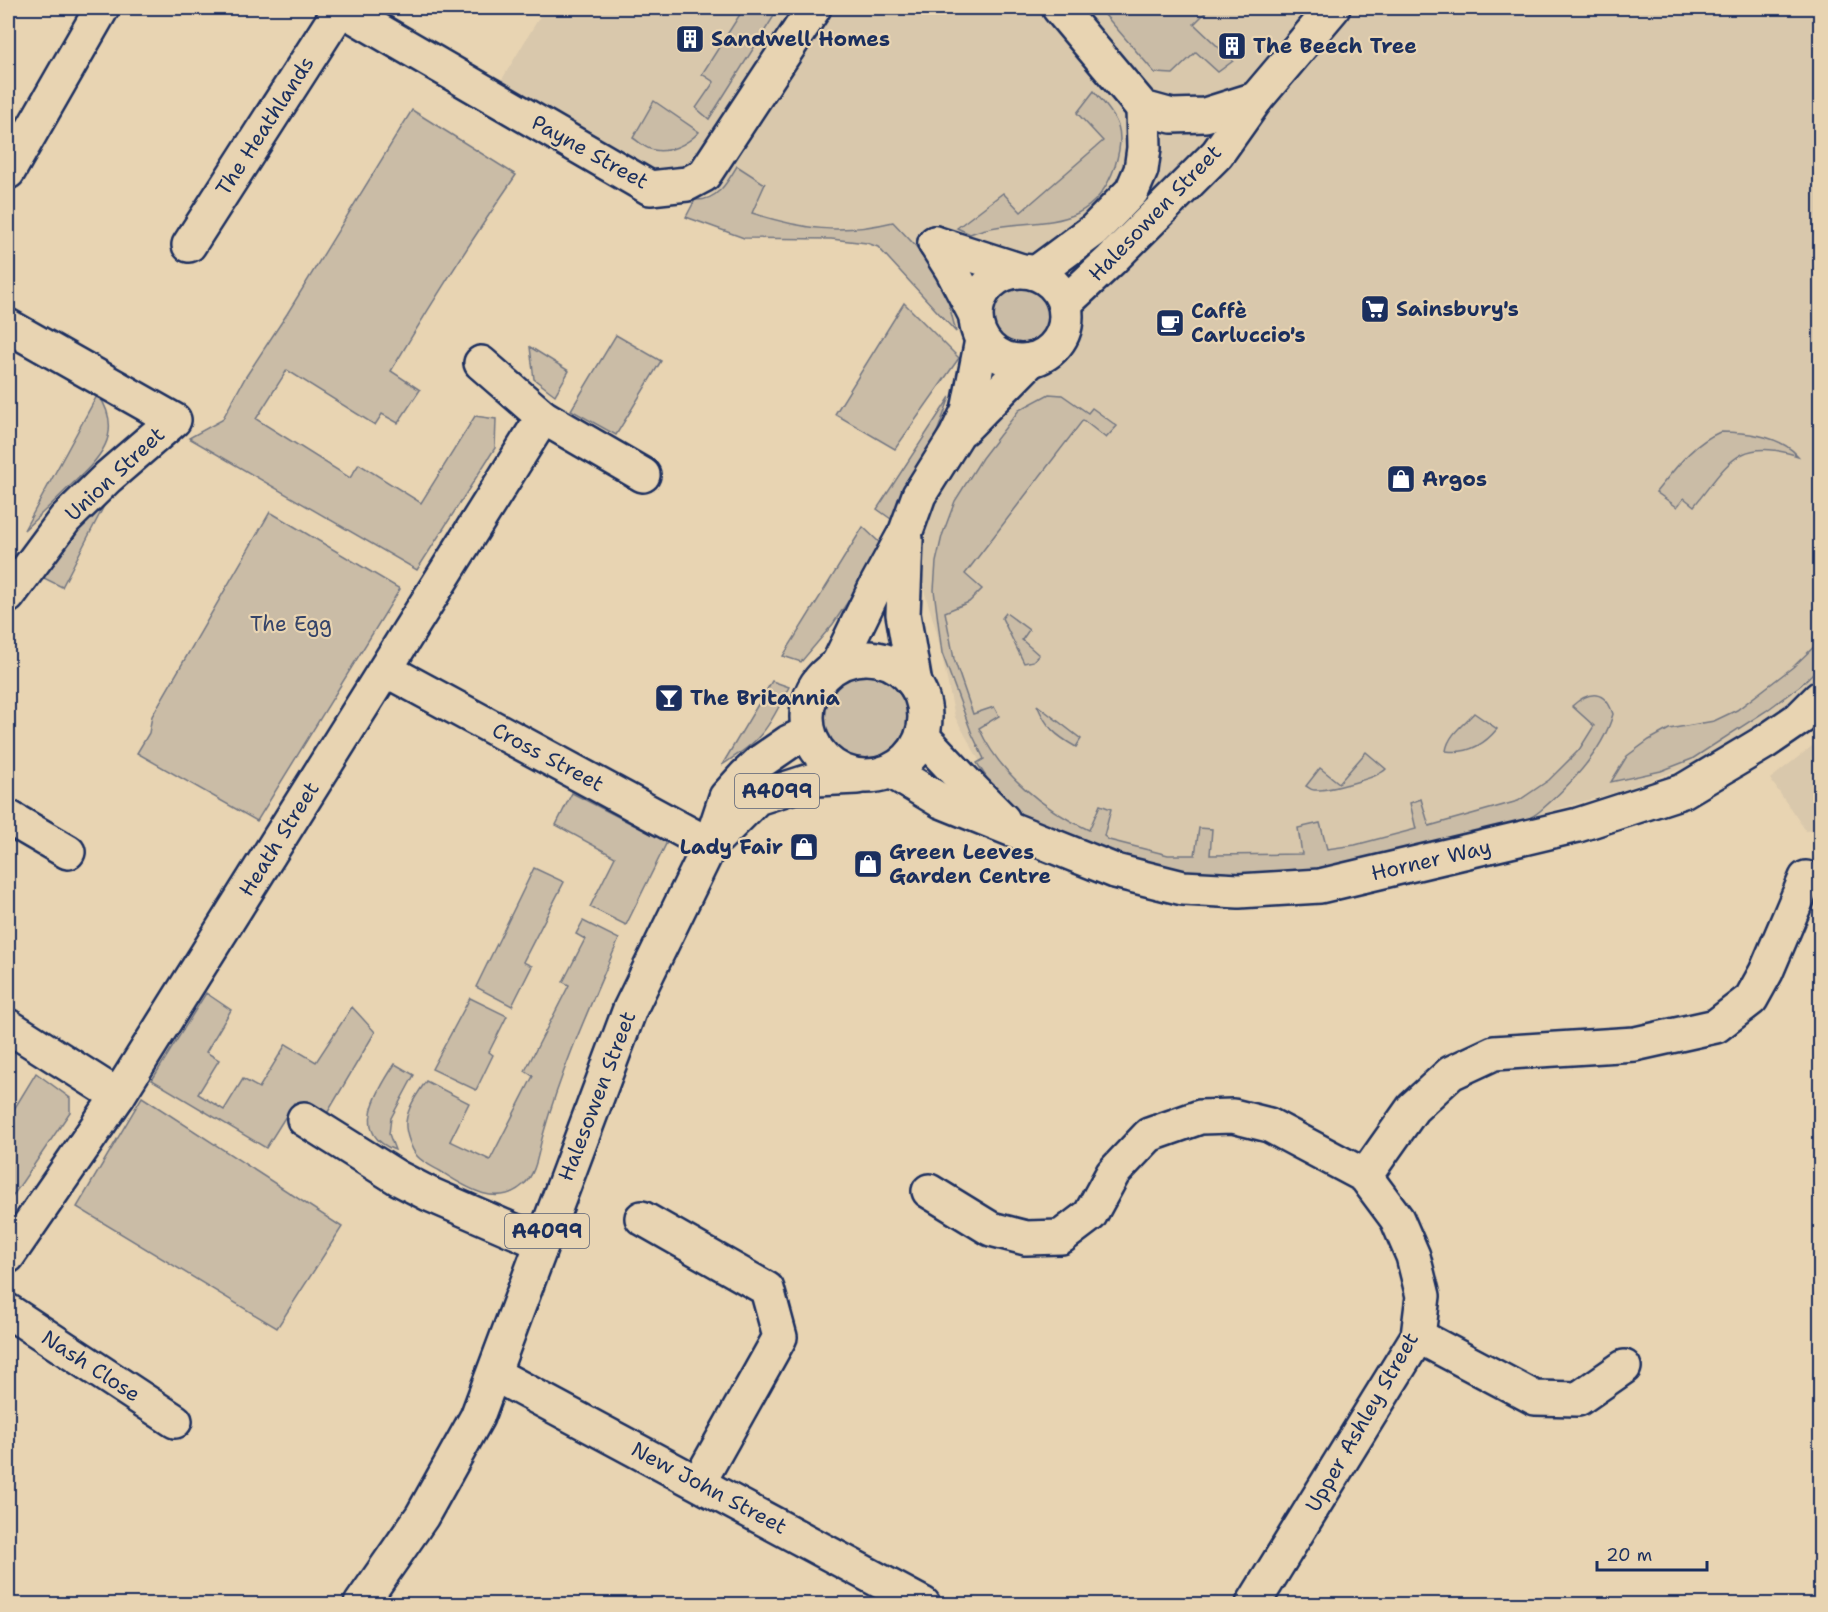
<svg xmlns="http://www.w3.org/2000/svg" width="1828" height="1612" viewBox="0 0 1828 1612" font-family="'Shantell Sans',sans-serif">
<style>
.built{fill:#d9c8ac}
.green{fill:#cabca6;stroke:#727682;stroke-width:1.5}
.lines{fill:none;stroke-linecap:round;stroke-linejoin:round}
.street-casing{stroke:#1b2f5e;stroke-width:38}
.secondary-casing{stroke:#1b2f5e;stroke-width:38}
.primary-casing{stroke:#1b2f5e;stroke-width:38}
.street{stroke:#e8d4b2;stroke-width:33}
.secondary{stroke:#e8d4b2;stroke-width:33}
.primary{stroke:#e8d4b2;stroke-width:33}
.labels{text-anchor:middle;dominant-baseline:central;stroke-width:4.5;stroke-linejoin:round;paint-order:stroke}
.shield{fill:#e8d4b2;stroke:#586077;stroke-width:1.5}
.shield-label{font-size:20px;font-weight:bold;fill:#1b2f5e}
.poi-label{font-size:21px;font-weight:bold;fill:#1b2f5e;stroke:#e8d4b2;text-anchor:start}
.street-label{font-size:21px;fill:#1b2f5e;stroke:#e8d4b2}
.park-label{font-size:21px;fill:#354469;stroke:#e8d4b2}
</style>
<rect width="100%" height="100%" fill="#e8d4b2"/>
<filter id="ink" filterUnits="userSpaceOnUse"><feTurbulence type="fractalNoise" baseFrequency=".0167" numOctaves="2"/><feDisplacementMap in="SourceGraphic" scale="12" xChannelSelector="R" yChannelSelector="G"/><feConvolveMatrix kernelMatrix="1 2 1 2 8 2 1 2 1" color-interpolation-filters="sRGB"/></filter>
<g filter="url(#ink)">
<!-- built -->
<g class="built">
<polygon points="545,8 1820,8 1820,674 1811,687 1748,738 1689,766 1620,791 1429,846 1257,875 1201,872 1052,830 995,789 955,717 937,633 906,531 919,495 1005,358 956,332 946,293 928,259 893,222 866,228 842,230 813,228 781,222 752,213 687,184 650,188 492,96"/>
<polygon points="1820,740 1820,828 1806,831 1770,779"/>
</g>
<!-- green -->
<g class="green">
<polygon points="744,8 779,8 709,119 696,108 714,82 702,74"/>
<polygon points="1099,8 1202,8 1206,12 1194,24 1233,61 1218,72 1196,52 1173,74 1155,73"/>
<path d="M1094 91C1117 119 1127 128 1115 166 1088 243 1026 212 970 234L957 228 1003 193 1021 212 1103 141 1077 113Z"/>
<path d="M654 101 699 132C688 144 667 155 650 149 644 147 638 141 633 138Z"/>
<path d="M412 110 516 175C472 239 431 304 391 371L420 390 398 423 382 414 375 425 287 370 256 419 350 478 359 464 421 503 475 416 496 419 495 448 417 570 189 438 222 420 245 378 287 314Z"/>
<path d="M737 166 765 184 752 213C803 229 840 235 893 222L928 259 946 293 956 332 878 247 867 243 831 239 744 238 686 217 695 200C717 201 727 183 737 166Z"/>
<path d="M1009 282 1043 287C1052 298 1056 307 1053 321 1051 330 1045 337 1036 341 995 359 970 305 1009 282Z"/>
<polygon points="904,303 959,358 895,449 835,414"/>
<polygon points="616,335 661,361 616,435 571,410"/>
<polygon points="530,347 569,371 555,395 534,379"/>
<path d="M98 394C126 435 98 460 68 488 54 502 39 516 24 530Z"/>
<path d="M1049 394 1062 395 1088 413 1092 408 1117 426 1106 438 1083 420 965 574 982 589 969 602 945 612 954 659 973 714 994 707 999 716 979 728C999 773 1044 810 1089 830L1100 805 1111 809 1104 836 1109 840 1168 855H1195L1199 828 1212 829 1210 855 1302 854 1298 828 1320 823 1327 849 1355 845 1416 829 1410 803 1421 799 1429 826 1518 801 1549 780 1579 750 1594 726 1572 706C1590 690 1605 690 1613 714 1603 752 1569 786 1540 811 1533 817 1524 821 1516 825L1323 871 1283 874 1186 873 1139 864 1026 819 1007 801 988 780 977 763 984 759 972 734 942 653 934 590 936 562 942 536 955 501 982 458 1019 410Z"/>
<polygon points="950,397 935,438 891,519 877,509"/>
<path d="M1720 432C1746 432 1780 435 1798 456 1738 436 1728 464 1694 506L1684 498 1677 507 1656 492C1675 469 1692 444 1720 432Z"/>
<polygon points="105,504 62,587 42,577 73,535"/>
<polygon points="270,512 400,589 257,821 137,753 149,733 152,716"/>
<polygon points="863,527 881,544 857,588 833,624 801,662 783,656"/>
<polygon points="1006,613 1029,630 1022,640 1039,655 1033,661 1024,663 1002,618"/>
<polygon points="1820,641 1820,666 1801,685 1766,711 1692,759 1661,771 1611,782 1627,756 1649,740 1669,729 1714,721 1737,710 1793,667"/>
<circle cx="865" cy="715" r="45"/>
<path d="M772 681 789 687C781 702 774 719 763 732 752 746 737 755 722 765Z"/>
<path d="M1037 705 1081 739 1076 747C1055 735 1047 728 1037 705Z"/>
<path d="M1474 713 1497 729C1484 745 1467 754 1446 751 1448 735 1464 724 1474 713Z"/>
<path d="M1366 752 1386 769C1378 778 1327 791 1314 790 1311 790 1308 787 1306 786L1320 768 1339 783Z"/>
<polygon points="572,793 667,842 626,925 590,907 615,857 556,825"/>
<polygon points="534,868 564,882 523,962 532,966 512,1006 476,987"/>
<path d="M583 921 619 939C591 1004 562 1067 543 1135 538 1151 537 1174 523 1185 496 1209 464 1186 440 1171 433 1167 422 1162 417 1156 411 1149 405 1131 406 1122 408 1106 418 1093 426 1081L469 1103 450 1141 490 1160 533 1076 525 1071 569 985 563 982 585 939 576 934Z"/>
<polygon points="206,993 231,1010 206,1052 219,1060 198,1094 224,1110 243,1079 259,1088 286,1044 316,1062 352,1007 375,1032 328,1112 313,1111 294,1103 266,1148 152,1080"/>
<polygon points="470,998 507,1016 489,1052 493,1055 476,1090 432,1069"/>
<path d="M395 1064 414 1075 391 1118 389 1134 395 1150C350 1134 377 1091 395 1064Z"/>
<polygon points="36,1073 70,1098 70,1112 8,1203 8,1119"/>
<polygon points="142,1097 342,1227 277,1328 77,1207"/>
</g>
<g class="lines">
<!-- street casing -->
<g class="street-casing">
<g id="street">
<polyline points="340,8 650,188 687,184 704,175 814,8"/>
<polyline points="8,172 102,8"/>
<polyline points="935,243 1019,270"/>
<polyline points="935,243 952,270 975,314"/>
<polyline points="189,245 341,8"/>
<polyline points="8,326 174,420 108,477 65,519 8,596"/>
<polyline points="481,363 543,417 643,475"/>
<polyline points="386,670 710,845"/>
<polyline points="8,817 68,852"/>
<polyline points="8,1026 118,1096"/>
<polyline points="304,1119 398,1178 429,1194 542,1243"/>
<polyline points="1365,1176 1413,1108 1451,1073 1494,1053 1635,1044 1716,1026 1751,999 1766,972 1806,878"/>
<polyline points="929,1191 991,1229 1026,1238 1061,1237 1090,1215 1113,1173 1149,1135 1200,1117 1233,1116 1269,1125 1365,1176 1397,1219 1413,1256 1423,1296 1418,1336 1253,1604"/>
<polyline points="642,1218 767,1289 780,1337 699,1482"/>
<polyline points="8,1256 118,1096 543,417"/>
<polyline points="8,1311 175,1421"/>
<polyline points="1418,1336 1535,1398 1578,1399 1624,1367"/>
<polyline points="494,1374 923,1604"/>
</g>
</g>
<!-- secondary casing -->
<g class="secondary-casing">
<g id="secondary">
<polyline points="1059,8 1143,108 1172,116 1205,115 1256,99"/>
<circle cx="1021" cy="316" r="45"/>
<polyline points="1036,273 1094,230 1132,191 1141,170 1144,148 1143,108"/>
<polyline points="1065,303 1111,260 1217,154 1256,99 1333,8"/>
<polyline points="964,428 1031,360"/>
<polyline points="906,539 903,614 915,684"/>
<polyline points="838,664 877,584 906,531 919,495 956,436 968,411 982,340"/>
</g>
</g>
<!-- primary casing -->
<g class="primary-casing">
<g id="primary">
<circle cx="866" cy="717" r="59"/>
<polyline points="922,736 968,785 1003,820"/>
<polyline points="891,771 941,801 1115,871 1183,888 1239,891 1320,886 1578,825 1683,791 1765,742 1800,718 1820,698"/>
<polyline points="718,837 757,798 816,779 857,777"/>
<polyline points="361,1604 422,1516 477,1417 630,1009 710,845 726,797 745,776 760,762 789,742 808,733"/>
</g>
</g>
<!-- street -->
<use href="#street" class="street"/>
<!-- secondary -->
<use href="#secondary" class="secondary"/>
<!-- primary -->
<use href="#primary" class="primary"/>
</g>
</g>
<!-- icons -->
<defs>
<g id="building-square" transform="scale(1.5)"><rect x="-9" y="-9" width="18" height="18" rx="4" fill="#1b2f5e" stroke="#e8d4b2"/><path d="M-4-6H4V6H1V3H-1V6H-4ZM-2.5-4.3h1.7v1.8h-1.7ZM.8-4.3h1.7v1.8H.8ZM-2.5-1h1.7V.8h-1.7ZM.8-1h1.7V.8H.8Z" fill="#fff"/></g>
<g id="supermarket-square" transform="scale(1.5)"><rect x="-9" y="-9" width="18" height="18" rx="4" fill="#1b2f5e" stroke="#e8d4b2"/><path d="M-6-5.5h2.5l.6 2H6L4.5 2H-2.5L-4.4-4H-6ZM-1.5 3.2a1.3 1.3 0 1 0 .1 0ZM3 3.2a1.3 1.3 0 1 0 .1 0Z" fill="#fff"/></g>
<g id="cafe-square" transform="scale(1.5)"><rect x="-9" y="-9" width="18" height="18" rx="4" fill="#1b2f5e" stroke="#e8d4b2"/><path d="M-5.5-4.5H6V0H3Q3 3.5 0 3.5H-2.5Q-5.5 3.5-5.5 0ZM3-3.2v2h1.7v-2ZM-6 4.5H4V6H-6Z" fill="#fff"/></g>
<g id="shop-square" transform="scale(1.5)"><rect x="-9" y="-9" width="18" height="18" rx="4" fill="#1b2f5e" stroke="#e8d4b2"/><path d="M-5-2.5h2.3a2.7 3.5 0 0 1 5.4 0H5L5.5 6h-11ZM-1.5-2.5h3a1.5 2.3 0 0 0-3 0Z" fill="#fff"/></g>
<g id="bar-square" transform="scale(1.5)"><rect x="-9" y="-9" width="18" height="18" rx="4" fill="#1b2f5e" stroke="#e8d4b2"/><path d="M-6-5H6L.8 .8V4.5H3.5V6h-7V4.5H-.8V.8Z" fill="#fff"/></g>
</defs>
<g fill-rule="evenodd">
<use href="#building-square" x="690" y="39"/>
<use href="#building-square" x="1232" y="46"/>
<use href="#supermarket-square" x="1375" y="309"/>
<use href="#cafe-square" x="1170" y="323"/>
<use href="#shop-square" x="1401" y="479"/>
<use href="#bar-square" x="669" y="698"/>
<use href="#shop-square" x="804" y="847"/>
<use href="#shop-square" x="868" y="864"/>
</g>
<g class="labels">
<!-- shield labels -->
<g class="shield">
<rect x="735" y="774" width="84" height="34" rx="4.5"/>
<rect x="505" y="1214" width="84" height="34" rx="4.5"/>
</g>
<g class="shield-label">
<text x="777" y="791">A4099</text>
<text x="547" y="1231">A4099</text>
</g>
<!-- poi labels -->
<g class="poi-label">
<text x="711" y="39">Sandwell Homes</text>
<text x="1253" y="46">The Beech Tree</text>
<text x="1396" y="309">Sainsbury's</text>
<text x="1191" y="311">Caffè<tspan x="1191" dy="24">Carluccio's</tspan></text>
<text x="1422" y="479">Argos</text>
<text x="690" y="698">The Britannia</text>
<text x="783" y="847" text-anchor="end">Lady Fair</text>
<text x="889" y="852">Green Leeves<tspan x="889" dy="24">Garden Centre</tspan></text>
</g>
<!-- street labels -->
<g class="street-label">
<text transform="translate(265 126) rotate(-57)">The Heathlands</text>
<text transform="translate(590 152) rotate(29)">Payne Street</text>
<text transform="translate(1155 213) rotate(-46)">Halesowen Street</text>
<text transform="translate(115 474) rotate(-43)">Union Street</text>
<text transform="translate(548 757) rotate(28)">Cross Street</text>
<text transform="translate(279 839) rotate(-58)">Heath Street</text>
<text transform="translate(1431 860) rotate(-13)">Horner Way</text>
<text transform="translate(597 1096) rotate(-69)">Halesowen Street</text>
<text transform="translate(91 1366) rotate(33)">Nash Close</text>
<text transform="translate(1362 1422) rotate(-60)">Upper Ashley Street</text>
<text transform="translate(709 1488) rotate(28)">New John Street</text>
</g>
<!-- park labels -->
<g class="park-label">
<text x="291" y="624">The Egg</text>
</g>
</g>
<!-- margin -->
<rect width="1828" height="1612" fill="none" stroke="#e8d4b2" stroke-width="30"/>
<rect x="15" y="15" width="1798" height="1582" fill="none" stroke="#1b2f5e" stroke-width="2" filter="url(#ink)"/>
<!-- scale -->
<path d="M1597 1561v9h110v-9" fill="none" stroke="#1b2f5e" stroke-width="3"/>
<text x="1606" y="1561" font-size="18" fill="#1b2f5e" stroke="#e8d4b2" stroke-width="4.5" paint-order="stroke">20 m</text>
</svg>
